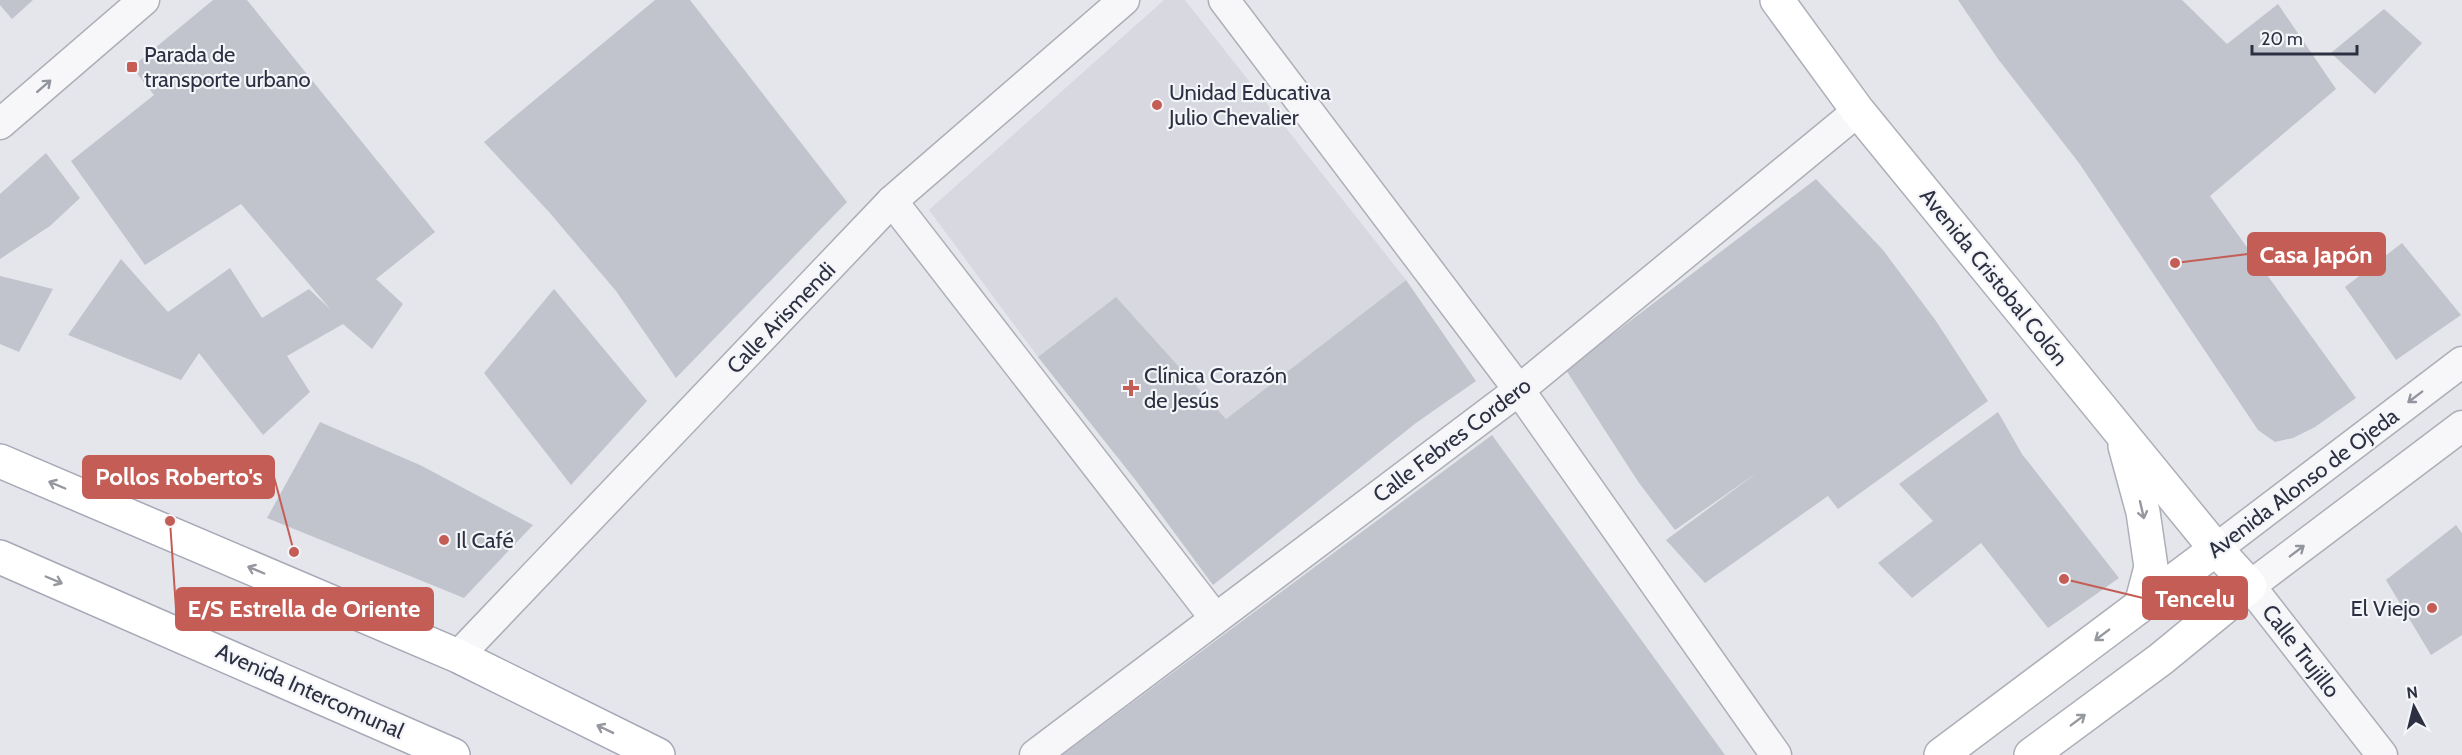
<svg xmlns="http://www.w3.org/2000/svg" width="2462" height="755" viewBox="0 0 2462 755" font-family="Cabin,sans-serif">
<style>
.built{fill:#d7d8e0}
.building{fill:#c2c4cd}
.lines{fill:none;stroke-linecap:round;stroke-linejoin:round}
.street-casing{stroke:#adafb8;stroke-width:33}
.secondary-casing{stroke:#adafb8;stroke-width:36}
.primary-casing{stroke:#a5a8b6;stroke-width:36}
.street{stroke:#f7f7f9;stroke-width:30}
.secondary{stroke:#fff;stroke-width:33}
.primary{stroke:#fff;stroke-width:33}
.oneway{stroke:#92949e}
.oneway2{stroke:#9698a0}
.poi-dot{fill:#c45d56;stroke:#f4f5f8;stroke-width:2}
.labels{text-anchor:middle;dominant-baseline:central;stroke-width:4.5;stroke-linejoin:round;paint-order:stroke}
.poi-label{font-size:22px;fill:#2d3042;stroke:#f4f5f8;text-anchor:start}
.street-label{font-size:22px;fill:#2d3042;stroke:#f4f5f8}
.leader{fill:none;stroke:#c45d56;stroke-width:2}
.callout-dot{fill:#c45d56;stroke:#f4f5f8;stroke-width:2}
.callout{fill:#c45d56;stroke:#c45d56;stroke-width:2}
.callout-label{font-size:24px;text-anchor:middle;font-weight:bold;fill:#fff}
</style>
<rect width="100%" height="100%" fill="#e4e6eb"/>
<!-- built -->
<polygon class="built" points="1164,0 1185,0 1406,280 1226,419 1116,298 1038,357 929,210"/>
<!-- building -->
<g class="building">
<polygon points="0,0 33,0 12,19 0,5"/>
<polygon points="213,0 247,0 435,232 376,279 403,304 372,349 343,324 287,356 310,392 263,435 199,353 181,380 68,335 121,259 168,312 230,268 262,318 309,289 331,310 241,204 145,265 71,161 154,95 132,67"/>
<polygon points="655,0 690,0 847,202 676,378 616,291 549,212 484,142"/>
<polygon points="1958,0 2182,0 2227,44 2278,4 2336,89 2210,196 2356,398 2315,427 2293,438 2275,442 2258,430 2079,163 1998,59"/>
<polygon points="2384,9 2422,43 2375,94 2331,53"/>
<polygon points="46,153 80,198 50,226 0,259 0,194"/>
<polygon points="1816,179 1883,250 1936,321 1988,401 1838,509 1828,496 1705,583 1666,540 1758,472 1675,530 1639,483 1566,370"/>
<polygon points="2402,243 2461,315 2396,360 2345,287"/>
<polygon points="0,276 53,289 19,352 0,344"/>
<polygon points="1406,280 1476,381 1416,423 1213,585 1137,482 1038,357 1116,297 1226,419"/>
<polygon points="554,289 647,401 571,485 484,373"/>
<polygon points="1998,412 2022,454 2119,578 2048,628 1981,543 1912,598 1878,563 1933,521 1899,484"/>
<polygon points="320,422 420,465 533,525 464,598 267,518"/>
<polygon points="1492,435 1725,755 1062,755"/>
<polygon points="2456,525 2462,533 2462,635 2431,655 2386,580"/>
</g>
<g class="lines">
<!-- street casing -->
<g class="street-casing">
<g id="street">
<polyline points="1224,0 1519,390 1776,755"/>
<polyline points="0,124 144,0"/>
<polyline points="892,201 1215,618"/>
<polyline points="2216,549 2462,362"/>
<polyline points="458,656 892,201 1124,0"/>
<polyline points="1035,755 1519,390 1858,111"/>
<polyline points="2382,755 2250,586 2462,426"/>
</g>
</g>
<!-- secondary casing -->
<g class="secondary-casing">
<g id="secondary">
<polyline points="1777,0 1858,111 2216,549 2250,586 2161,659 2031,755"/>
<polyline points="2125,446 2143,512 2151,567 2141,605"/>
<polyline points="1941,755 2216,549"/>
</g>
</g>
<!-- primary casing -->
<g class="primary-casing">
<g id="primary">
<polyline points="0,461 458,656 658,755"/>
<polyline points="0,557 453,755"/>
</g>
</g>
<!-- street -->
<use href="#street" class="street"/>
<!-- secondary -->
<use href="#secondary" class="secondary"/>
<!-- primary -->
<use href="#primary" class="primary"/>
</g>
<!-- one-way arrows -->
<defs><path id="oneway-shaft" d="M-6 0H5M1.5-3L5.5 0L1.5 3" fill="none" stroke-width="1.6" stroke-linecap="round" stroke-linejoin="round" transform="scale(1.5)"/></defs>
<g class="oneway">
<use href="#oneway-shaft" transform="translate(44 86) rotate(-41)"/>
<use href="#oneway-shaft" transform="translate(2415 397) rotate(143)"/>
<use href="#oneway-shaft" transform="translate(2297 551) rotate(-37)"/>
</g>
<g class="oneway2">
<use href="#oneway-shaft" transform="translate(57 485) rotate(-157)"/>
<use href="#oneway-shaft" transform="translate(2142 510) rotate(77)"/>
<use href="#oneway-shaft" transform="translate(256 570) rotate(-157)"/>
<use href="#oneway-shaft" transform="translate(54 580) rotate(23)"/>
<use href="#oneway-shaft" transform="translate(2102 635) rotate(143)"/>
<use href="#oneway-shaft" transform="translate(2078 720) rotate(-37)"/>
<use href="#oneway-shaft" transform="translate(605 729) rotate(-154)"/>
</g>
<!-- markers -->
<g class="poi-dot">
<rect x="126" y="61" width="12" height="12" rx="3"/>
<circle cx="1157" cy="105" r="6"/>
<path d="M1128 379h6v6h6v6h-6v6h-6v-6h-6v-6h6z"/>
<circle cx="444" cy="540" r="6"/>
<circle cx="2432" cy="608" r="6"/>
</g>
<g class="labels">
<!-- poi labels -->
<g class="poi-label">
<text x="144" y="54">Parada de<tspan x="144" dy="25">transporte urbano</tspan></text>
<text x="1169" y="92">Unidad Educativa<tspan x="1169" dy="25">Julio Chevalier</tspan></text>
<text x="1144" y="375">Clínica Corazón<tspan x="1144" dy="25">de Jesús</tspan></text>
<text x="456" y="540">Il Café</text>
<text x="2420" y="608" text-anchor="end">El Viejo</text>
</g>
<!-- street labels -->
<g class="street-label">
<text transform="translate(1994 277) rotate(51)">Avenida Cristobal Colón</text>
<text transform="translate(781 318) rotate(-46)">Calle Arismendi</text>
<text transform="translate(1452 440) rotate(-37)">Calle Febres Cordero</text>
<text transform="translate(2303 483) rotate(-37)">Avenida Alonso de Ojeda</text>
<text transform="translate(2301 651) rotate(52)">Calle Trujillo</text>
<text transform="translate(310 691) rotate(24)">Avenida Intercomunal</text>
</g>
</g>
<!-- callouts -->
<path class="leader" d="M2175 263L2248 254M294 552L274 477M2064 579L2143 598M170 521L176 609"/>
<g class="callout-dot">
<circle cx="2175" cy="263" r="6"/>
<circle cx="294" cy="552" r="6"/>
<circle cx="2064" cy="579" r="6"/>
<circle cx="170" cy="521" r="6"/>
</g>
<g class="callout">
<rect x="2248" y="233" width="137" height="42" rx="6"/>
<rect x="83" y="456" width="191" height="42" rx="6"/>
<rect x="2143" y="577" width="104" height="42" rx="6"/>
<rect x="176" y="588" width="257" height="42" rx="6"/>
</g>
<g class="callout-label">
<text x="2316" y="263">Casa Japón</text>
<text x="179" y="485">Pollos Roberto's</text>
<text x="2195" y="607">Tencelu</text>
<text x="304" y="617">E/S Estrella de Oriente</text>
</g>
<!-- north arrow -->
<g transform="translate(2414 707) rotate(353)" stroke="#f4f5f8" stroke-width="4.5" paint-order="stroke">
<path d="M0-4.5L10 22L0 15L-10 22Z" fill="#2d3042"/>
<text y="-9" font-size="16" font-weight="bold" text-anchor="middle" fill="#2d3042">N</text>
</g>
<!-- scale -->
<path d="M2252 45v9h105v-9" fill="none" stroke="#2d3042" stroke-width="3"/>
<text x="2261" y="45" font-size="18" fill="#2d3042" stroke="#f4f5f8" stroke-width="4.5" paint-order="stroke">20 m</text>
</svg>
